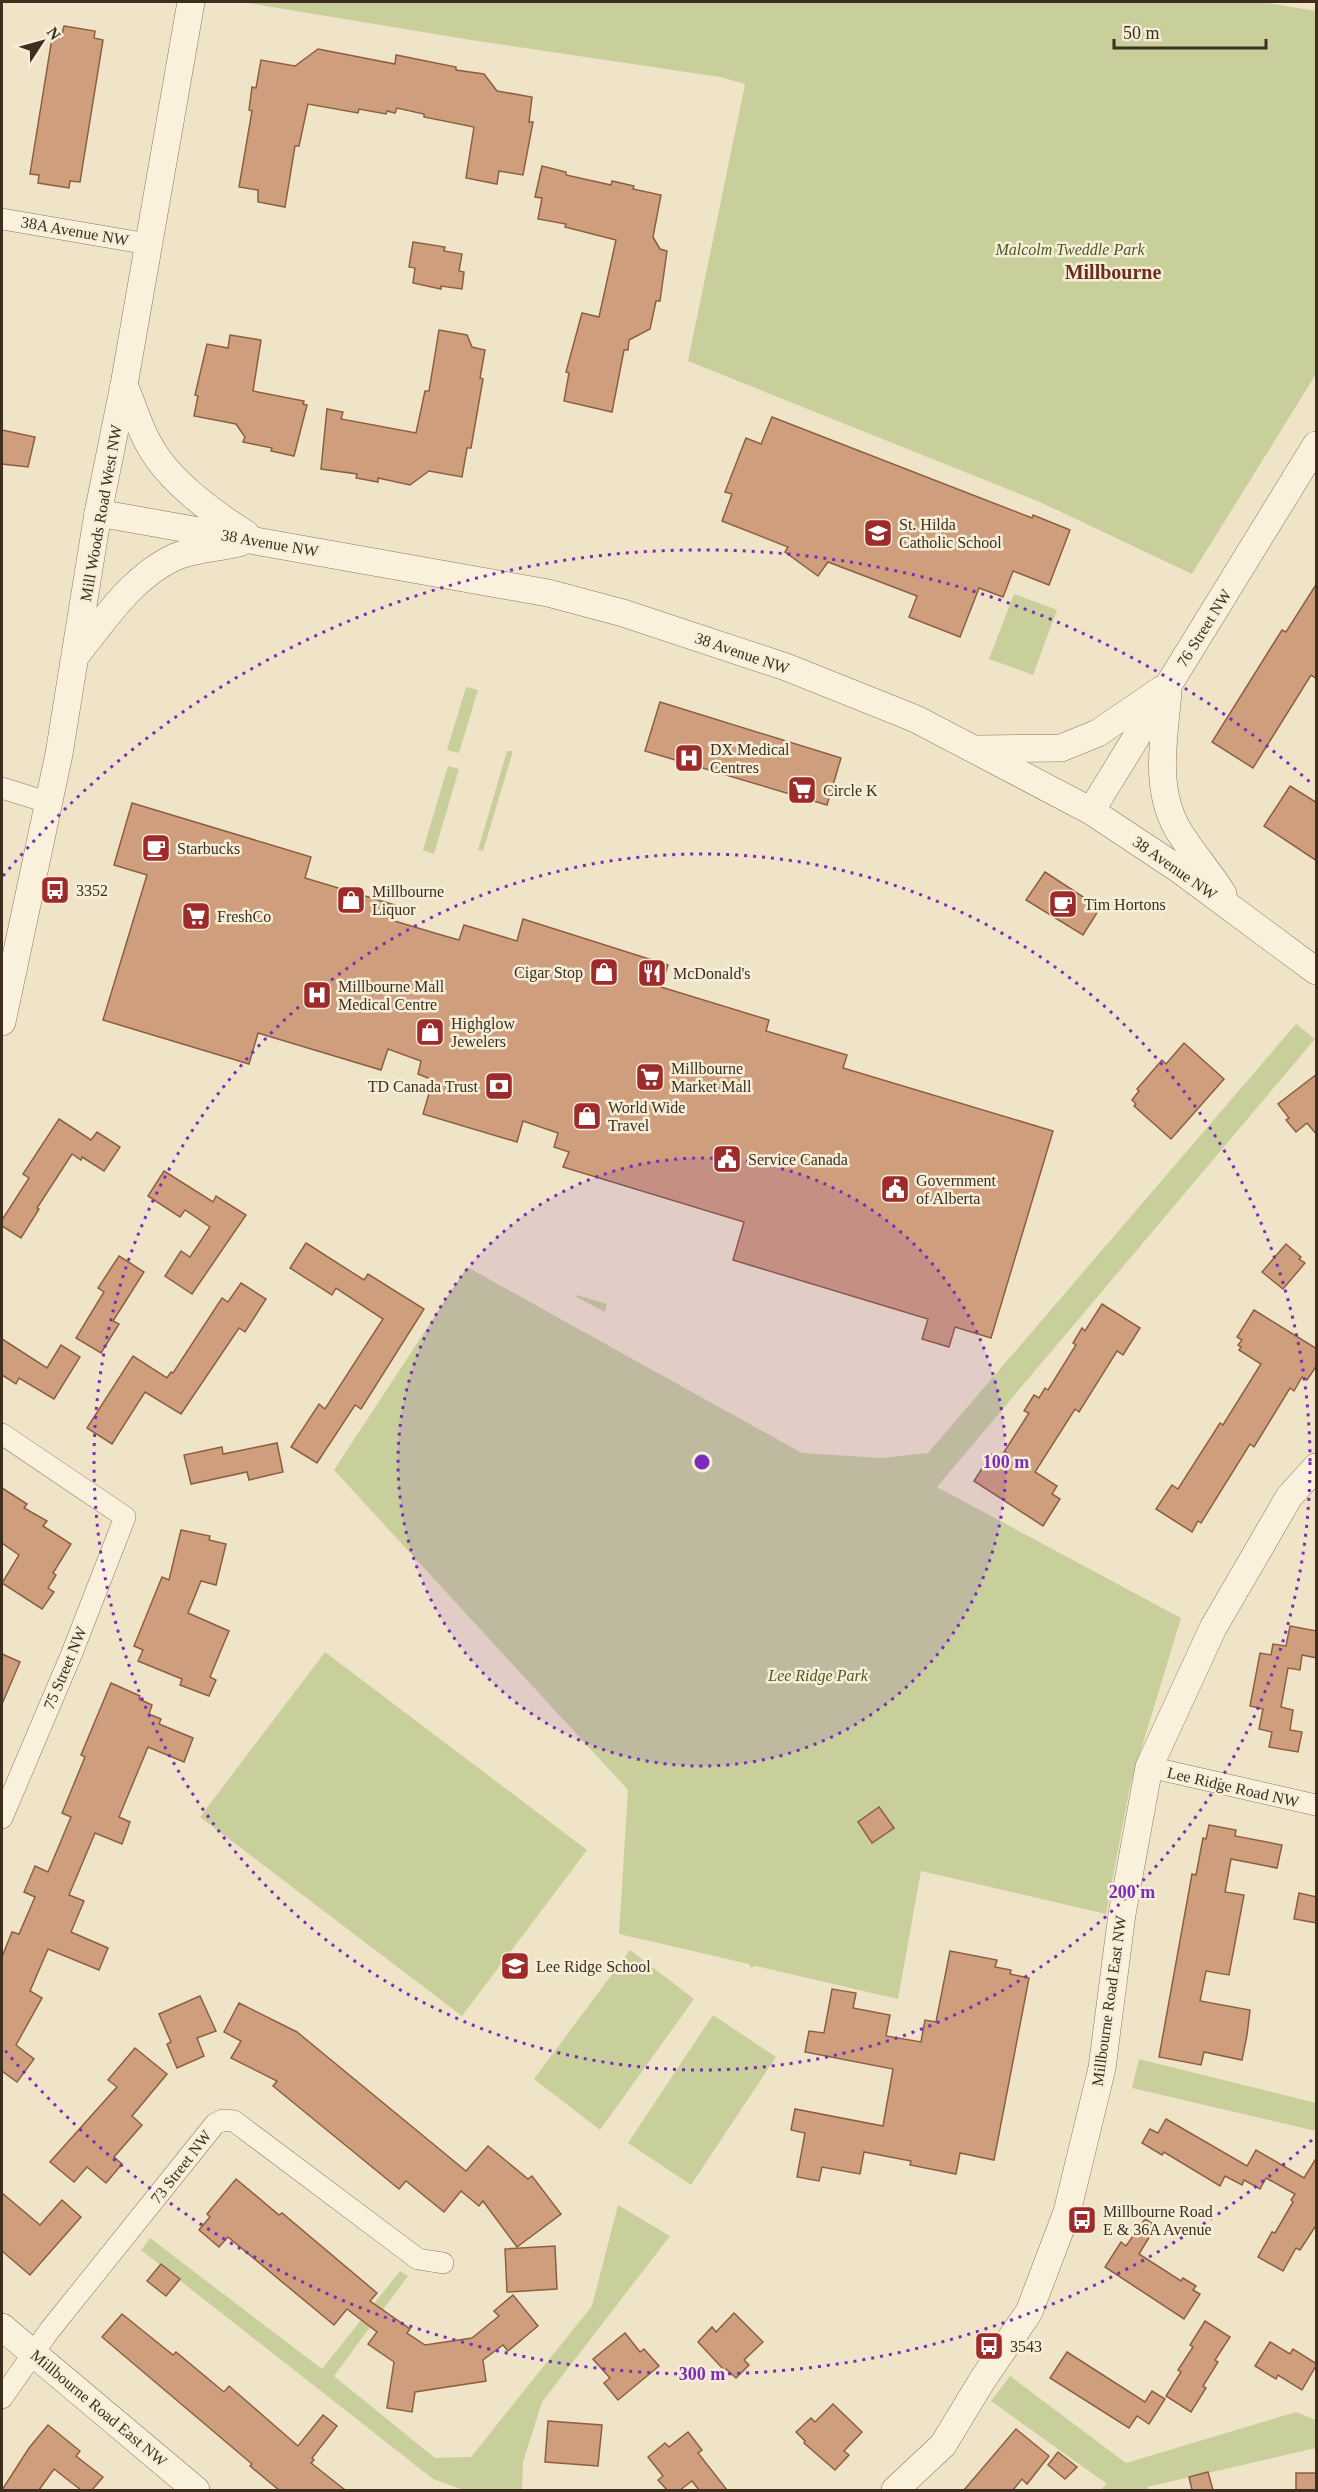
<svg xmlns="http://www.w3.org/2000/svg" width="1318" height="2492" viewBox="0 0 1318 2492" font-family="Georgia,serif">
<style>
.green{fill:#c9cf9b}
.building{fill:#cf9f7d;stroke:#8d5f41;stroke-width:1.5}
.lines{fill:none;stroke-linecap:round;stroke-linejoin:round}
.minor-casing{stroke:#8d765c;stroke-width:22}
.tertiary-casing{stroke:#8d765c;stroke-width:28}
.minor{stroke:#faf1dc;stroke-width:21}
.tertiary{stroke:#faf1dc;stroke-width:27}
.ring{fill:none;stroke:#7b2cbf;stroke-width:3;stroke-dasharray:3 6}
.labels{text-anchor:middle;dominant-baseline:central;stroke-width:5;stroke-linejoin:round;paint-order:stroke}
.street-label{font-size:16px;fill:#3d2e20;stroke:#f7eed8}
.park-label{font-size:16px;font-style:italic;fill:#4d5a26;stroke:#f7eed8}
.poi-label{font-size:16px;fill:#3d2e20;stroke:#f7eed8;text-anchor:start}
.quarter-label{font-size:20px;font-weight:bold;fill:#6b2e1e;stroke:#f7eed8}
.centre{fill:#7b2cbf;stroke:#f7eed8;stroke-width:3}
.ring-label{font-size:18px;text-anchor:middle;font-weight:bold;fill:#7b2cbf;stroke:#f7eed8;stroke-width:5;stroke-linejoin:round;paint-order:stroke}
</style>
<rect width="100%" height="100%" fill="#f0e4c8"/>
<!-- green -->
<g class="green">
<polygon points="242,2 1261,2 1316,11 1316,374 1192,574 1042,503 688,361 745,84 720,77 471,40"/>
<polygon points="1014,594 1057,610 1033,675 989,659"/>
<polygon points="466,687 478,690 459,753 447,750"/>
<polygon points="507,751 513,751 483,851 478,850"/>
<polygon points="448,766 459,769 434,854 423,850"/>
<polygon points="1296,1024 1315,1039 937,1487 1181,1618 1130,1786 1106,1914 921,1871 898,1999 756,1966 751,1968 749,1964 619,1934 628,1790 334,1470 467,1267 802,1453 882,1458 928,1453"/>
<polygon points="577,1295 607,1304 605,1312 576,1297"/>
<polygon points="325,1652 587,1850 462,2016 200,1817"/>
<polygon points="630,1950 694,1999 600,2130 534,2079"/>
<polygon points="713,2015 776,2057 691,2185 628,2143"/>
<polygon points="1139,2059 1316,2103 1316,2131 1132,2088"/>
<polygon points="618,2205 670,2236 542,2402 523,2462 522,2490 464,2490 433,2479 141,2250 150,2238 322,2369 400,2271 408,2276 334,2376 435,2458 471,2457 592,2306"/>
<polygon points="1010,2376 1126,2463 1296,2412 1316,2420 1316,2448 1147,2487 1148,2490 1100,2490 1107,2484 991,2401"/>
</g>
<!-- building -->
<g class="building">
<polygon points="64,26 95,31 94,38 103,40 80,182 70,181 69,188 38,183 39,175 30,174 53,32 62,34"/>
<polygon points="318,49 395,64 396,55 456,67 456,70 484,74 497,91 532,97 529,122 533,122 523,175 499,171 497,184 466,178 474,127 424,117 424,114 397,108 395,113 387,111 386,114 359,109 358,113 308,104 299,146 295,146 285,207 258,202 258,190 239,187 252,111 249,110 252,87 256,88 261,60 295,66"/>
<polygon points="542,166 566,172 566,175 611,185 612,181 634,186 633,189 661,195 653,237 660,249 667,251 660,301 656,301 650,329 629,340 628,350 624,350 612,412 564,401 569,373 566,372 582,313 599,317 616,240 565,227 566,224 538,219 542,198 535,197"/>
<polygon points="413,242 445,247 444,251 462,254 459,271 464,272 462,289 441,286 441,289 413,283 415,268 409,267"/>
<polygon points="439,330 467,335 472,347 485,350 480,378 483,379 471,448 467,448 462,477 429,471 410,485 378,478 378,482 356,478 357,474 321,469 327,409 343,412 341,419 416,433 425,391 429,391"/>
<polygon points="230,335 261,340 253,391 304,401 303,404 307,405 294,456 271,451 272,448 243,442 245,437 236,424 194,416 198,396 195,395 207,344 228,348"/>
<polygon points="772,417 1032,518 1033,515 1070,530 1049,585 1013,571 1003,597 979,588 960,637 909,617 917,596 828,562 818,576 785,552 788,547 722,521 732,494 725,492 746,438 761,444"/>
<polygon points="2,430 35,437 28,467 2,464"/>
<polygon points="1317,583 1317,679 1311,675 1253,768 1212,742 1282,630 1286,632"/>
<polygon points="660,702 841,758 827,805 645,751"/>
<polygon points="1290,786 1317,803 1317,861 1264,826"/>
<polygon points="132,803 311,857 305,878 395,905 391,920 438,934 459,940 464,925 517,941 523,919 668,965 661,987 769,1020 766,1031 847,1055 843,1068 1053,1131 991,1338 955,1327 949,1347 922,1339 928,1319 733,1260 744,1222 563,1167 569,1152 554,1147 558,1133 523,1121 517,1142 423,1114 433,1080 418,1074 421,1061 388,1049 381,1070 258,1033 249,1064 103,1020 147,875 114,865"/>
<polygon points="1045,872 1100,908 1083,935 1026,900"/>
<polygon points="1184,1043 1224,1079 1171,1139 1134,1106 1136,1104 1132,1100 1139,1091 1137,1089 1162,1060 1166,1064"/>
<polygon points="1317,1074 1317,1135 1307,1123 1296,1132 1286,1120 1289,1118 1278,1104"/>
<polygon points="59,1119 91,1140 97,1132 120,1147 104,1171 82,1157 81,1160 72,1154 37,1208 39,1209 21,1238 2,1226 2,1220 29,1178 23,1174"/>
<polygon points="164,1171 213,1202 216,1196 246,1215 192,1294 165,1276 181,1251 190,1257 210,1227 185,1210 180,1217 148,1196"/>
<polygon points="306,1243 364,1280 368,1274 424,1309 361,1409 355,1405 317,1463 291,1447 319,1404 325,1409 383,1319 336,1288 332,1295 290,1268"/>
<polygon points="1286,1244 1301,1257 1299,1259 1305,1263 1283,1289 1262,1272"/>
<polygon points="119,1256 144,1272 113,1321 119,1324 101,1353 76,1338 104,1292 98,1288"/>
<polygon points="241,1283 266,1299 245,1332 239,1328 181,1414 145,1392 112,1444 87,1428 133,1356 167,1378 171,1372 173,1373 222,1298 228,1302"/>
<polygon points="1102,1304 1140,1328 1123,1355 1117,1351 1079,1412 1075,1409 1035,1472 1057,1486 1052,1494 1060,1499 1043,1526 974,1481 991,1454 999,1460 1029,1413 1024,1411 1034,1395 1039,1398 1045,1388 1048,1390 1076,1345 1073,1343 1082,1328 1085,1331"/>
<polygon points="1254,1310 1317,1349 1317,1365 1307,1380 1302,1377 1294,1391 1290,1388 1254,1447 1250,1444 1201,1523 1198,1521 1192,1532 1156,1509 1172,1485 1178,1489 1220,1423 1223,1425 1261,1364 1239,1350 1241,1347 1238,1345 1242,1340 1237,1337"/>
<polygon points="2,1339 47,1368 61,1345 80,1357 54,1399 19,1378 16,1384 2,1375"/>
<polygon points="277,1443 283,1472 249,1480 247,1472 191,1484 184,1455 222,1447 223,1454"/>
<polygon points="2,1488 27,1504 24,1508 47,1521 43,1526 71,1544 53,1573 56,1575 48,1588 54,1592 42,1609 2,1583 19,1555 2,1543"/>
<polygon points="181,1530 210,1536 209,1540 226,1544 216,1585 201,1581 188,1613 229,1631 210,1677 216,1680 209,1696 180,1685 182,1679 138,1661 143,1650 134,1646 162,1577 169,1580"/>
<polygon points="1290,1626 1317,1631 1317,1658 1302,1655 1300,1670 1288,1668 1281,1707 1293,1710 1290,1730 1302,1732 1298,1752 1269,1747 1272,1732 1259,1729 1263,1709 1250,1706 1260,1653 1271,1655 1273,1644 1286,1646"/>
<polygon points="2,1654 20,1662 2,1704"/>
<polygon points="111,1683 140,1696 139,1699 152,1705 149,1714 161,1719 159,1724 193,1738 184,1762 148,1747 119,1817 130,1822 122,1844 95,1833 69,1895 84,1901 71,1932 108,1948 99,1970 48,1949 30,1991 42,1998 16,2045 34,2059 17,2082 2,2071 2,1957 12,1932 19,1934 35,1897 24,1892 35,1866 48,1872 71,1817 62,1813 85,1757 81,1755"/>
<polygon points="879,1807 894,1828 872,1843 858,1822"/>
<polygon points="1209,1825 1236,1830 1235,1836 1282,1845 1277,1868 1231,1859 1225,1892 1244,1895 1229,1975 1206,1971 1200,2001 1250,2010 1247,2035 1242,2060 1204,2052 1201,2065 1159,2057 1192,1874 1196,1875 1203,1838 1206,1839"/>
<polygon points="1299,1893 1317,1897 1317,1923 1294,1919"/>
<polygon points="950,1951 997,1960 995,1967 1011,1970 1010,1974 1029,1978 994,2160 960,2153 956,2174 910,2165 911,2161 864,2152 860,2174 822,2167 819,2181 797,2177 805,2133 791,2130 795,2109 883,2126 893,2069 805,2052 809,2031 824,2033 832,1989 856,1993 853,2008 890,2015 886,2036 921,2042 925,2020 936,2022"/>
<polygon points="200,1996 216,2031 197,2038 204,2056 177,2068 167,2044 171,2042 159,2014"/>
<polygon points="239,2003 297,2032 466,2171 488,2146 528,2179 532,2176 561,2214 517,2247 483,2201 479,2206 461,2191 444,2212 406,2181 399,2189 273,2086 277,2081 231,2058 241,2041 224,2032"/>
<polygon points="135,2048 167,2074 132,2116 142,2125 114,2157 122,2164 106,2183 87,2167 74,2182 50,2162 117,2087 108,2080"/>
<polygon points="1166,2119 1247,2166 1256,2150 1304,2178 1317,2157 1317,2224 1300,2250 1296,2248 1283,2271 1258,2257 1272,2232 1275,2233 1293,2202 1291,2200 1295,2194 1266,2178 1260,2189 1244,2180 1242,2185 1225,2176 1220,2186 1164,2152 1162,2155 1142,2143 1150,2129 1158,2133"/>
<polygon points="236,2179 279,2215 282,2213 377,2293 370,2301 410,2329 407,2333 425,2345 472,2338 499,2316 494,2311 513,2295 538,2326 508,2351 503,2345 483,2360 486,2381 415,2392 412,2412 387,2408 394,2362 368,2344 377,2332 347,2309 334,2325 228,2237 219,2247 199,2230 210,2217 207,2214"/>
<polygon points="2,2193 40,2225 62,2200 81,2217 30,2275 2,2251"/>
<polygon points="1145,2219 1156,2226 1139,2254 1181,2281 1183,2278 1196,2286 1193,2290 1200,2294 1184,2319 1105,2267 1121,2242 1126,2246"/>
<polygon points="555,2246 557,2289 507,2292 505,2249"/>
<polygon points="161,2264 180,2279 166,2296 147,2281"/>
<polygon points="734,2313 763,2342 744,2360 749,2365 736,2378 726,2369 725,2371 698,2342 712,2327 716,2332"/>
<polygon points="122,2314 173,2355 176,2352 224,2392 229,2386 298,2446 323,2415 337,2426 312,2458 314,2460 311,2463 345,2490 279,2490 250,2466 252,2464 102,2337"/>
<polygon points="1205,2321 1230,2337 1215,2360 1218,2362 1203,2386 1206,2388 1191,2412 1166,2396 1181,2372 1178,2370 1193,2347 1190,2345"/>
<polygon points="625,2333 640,2352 644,2349 659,2366 618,2400 604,2383 610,2378 593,2359"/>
<polygon points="1270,2342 1290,2354 1293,2349 1317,2364 1302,2390 1278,2375 1276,2379 1255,2366"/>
<polygon points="1067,2352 1145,2402 1152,2391 1165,2399 1149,2424 1137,2416 1129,2428 1050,2378"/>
<polygon points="833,2404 862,2432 844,2451 849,2455 835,2470 804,2443 805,2441 796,2432 811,2418 815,2422"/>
<polygon points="548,2421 602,2425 598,2466 545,2462"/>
<polygon points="48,2425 80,2451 76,2456 103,2477 92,2490 81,2490 54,2469 39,2490 2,2490 29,2448"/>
<polygon points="1016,2429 1049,2456 1027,2484 1022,2479 1013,2490 964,2490"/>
<polygon points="688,2432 702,2450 698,2453 727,2490 699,2490 692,2481 680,2490 667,2490 658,2480 663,2476 648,2457 665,2443 669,2447"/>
<polygon points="1058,2452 1077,2467 1065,2479 1048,2465"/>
<polygon points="1208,2472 1213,2490 1192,2490 1189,2477"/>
<rect x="1296" y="2473" width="20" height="17"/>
</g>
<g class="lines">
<!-- minor casing -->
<g class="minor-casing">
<g id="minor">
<polyline points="2,219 148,244"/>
<polyline points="2,788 50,803"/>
<polyline points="2,1434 125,1517 72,1653 2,1818"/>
<polyline points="1149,1767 1316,1805"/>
<polyline points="2,2398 49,2331 215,2124 223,2120 234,2121 418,2259 443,2263"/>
</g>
</g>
<!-- tertiary casing -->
<g class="tertiary-casing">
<g id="tertiary">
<path d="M124 385C133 405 139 428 150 446 168 480 214 514 246 534"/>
<polyline points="98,513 548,593 623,613 786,667 916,719 1091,811 1177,868 1316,971"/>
<path d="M77 654C105 619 133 576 175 557 194 549 219 548 239 543"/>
<path d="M1168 692C1164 739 1153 791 1180 833 1193 854 1210 873 1223 894"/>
<polyline points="979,749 1061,748 1098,733 1161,690"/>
<polyline points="1091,811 1316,445"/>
<polyline points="2,1022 59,754 98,513 124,385 191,2"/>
<polyline points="2,2327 196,2490"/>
<polyline points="895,2490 943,2445 983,2379 1029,2312 1067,2212 1102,2068 1122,1914 1149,1767 1213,1628 1289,1497 1316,1467"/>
</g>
</g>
<!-- minor -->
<use href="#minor" class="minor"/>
<!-- tertiary -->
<use href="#tertiary" class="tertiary"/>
</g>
<!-- distance rings -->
<circle cx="702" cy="1462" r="304" fill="#7b2cbf" fill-opacity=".12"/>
<g class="ring">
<circle cx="702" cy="1462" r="304"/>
<circle cx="702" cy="1462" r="608"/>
<path d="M1312 2140A912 912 0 0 1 3 2048M3 876A912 912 0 0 1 1312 784"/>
</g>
<!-- icons -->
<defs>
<g id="school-square" transform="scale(1.5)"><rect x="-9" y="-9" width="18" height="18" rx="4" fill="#9e2a2b" stroke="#f7eed8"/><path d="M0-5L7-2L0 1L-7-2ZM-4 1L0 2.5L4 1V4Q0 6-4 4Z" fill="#fff"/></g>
<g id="hospital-square" transform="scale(1.5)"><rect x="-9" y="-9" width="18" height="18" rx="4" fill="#9e2a2b" stroke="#f7eed8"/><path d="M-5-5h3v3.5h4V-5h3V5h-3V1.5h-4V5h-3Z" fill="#fff"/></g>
<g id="supermarket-square" transform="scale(1.5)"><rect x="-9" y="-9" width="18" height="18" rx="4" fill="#9e2a2b" stroke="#f7eed8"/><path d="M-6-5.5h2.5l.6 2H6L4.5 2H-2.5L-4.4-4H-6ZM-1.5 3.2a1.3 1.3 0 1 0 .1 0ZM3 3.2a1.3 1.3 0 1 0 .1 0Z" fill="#fff"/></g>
<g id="cafe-square" transform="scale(1.5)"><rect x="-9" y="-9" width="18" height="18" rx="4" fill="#9e2a2b" stroke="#f7eed8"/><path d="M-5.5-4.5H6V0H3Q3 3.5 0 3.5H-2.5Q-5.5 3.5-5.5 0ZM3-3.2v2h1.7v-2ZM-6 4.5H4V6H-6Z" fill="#fff"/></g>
<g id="bus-square" transform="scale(1.5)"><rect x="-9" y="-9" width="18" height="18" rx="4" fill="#9e2a2b" stroke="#f7eed8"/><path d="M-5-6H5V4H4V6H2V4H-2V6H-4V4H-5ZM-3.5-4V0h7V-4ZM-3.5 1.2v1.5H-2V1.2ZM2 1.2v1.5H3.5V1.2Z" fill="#fff"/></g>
<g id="shop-square" transform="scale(1.5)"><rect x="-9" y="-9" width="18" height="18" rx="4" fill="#9e2a2b" stroke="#f7eed8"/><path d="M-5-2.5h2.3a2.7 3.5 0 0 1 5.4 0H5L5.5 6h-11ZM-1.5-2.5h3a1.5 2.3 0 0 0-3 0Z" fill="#fff"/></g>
<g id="restaurant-square" transform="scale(1.5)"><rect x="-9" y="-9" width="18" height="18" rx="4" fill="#9e2a2b" stroke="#f7eed8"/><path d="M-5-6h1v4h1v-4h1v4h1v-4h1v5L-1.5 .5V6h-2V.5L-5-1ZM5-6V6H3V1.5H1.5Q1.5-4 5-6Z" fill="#fff"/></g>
<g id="bank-square" transform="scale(1.5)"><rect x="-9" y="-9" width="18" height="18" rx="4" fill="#9e2a2b" stroke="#f7eed8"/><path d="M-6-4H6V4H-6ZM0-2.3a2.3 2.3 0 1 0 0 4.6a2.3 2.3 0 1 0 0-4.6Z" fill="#fff"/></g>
<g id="civic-square" transform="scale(1.5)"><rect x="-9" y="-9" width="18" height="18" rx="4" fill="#9e2a2b" stroke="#f7eed8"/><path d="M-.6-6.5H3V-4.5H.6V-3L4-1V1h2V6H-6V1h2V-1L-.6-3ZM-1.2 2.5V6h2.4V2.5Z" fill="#fff"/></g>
</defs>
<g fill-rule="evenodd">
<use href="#school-square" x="878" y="533"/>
<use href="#hospital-square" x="689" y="758"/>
<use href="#supermarket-square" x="802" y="790"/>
<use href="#cafe-square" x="156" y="848"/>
<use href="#bus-square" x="55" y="890"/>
<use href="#shop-square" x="351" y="900"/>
<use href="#cafe-square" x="1063" y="904"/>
<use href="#supermarket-square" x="196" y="916"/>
<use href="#shop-square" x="604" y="972"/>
<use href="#restaurant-square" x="652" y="973"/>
<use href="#hospital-square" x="317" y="995"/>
<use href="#shop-square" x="430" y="1032"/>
<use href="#supermarket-square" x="650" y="1077"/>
<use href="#bank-square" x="499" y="1086"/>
<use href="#shop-square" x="587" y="1116"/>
<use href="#civic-square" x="727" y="1159"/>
<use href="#civic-square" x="895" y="1189"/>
<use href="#school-square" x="515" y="1966"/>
<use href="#bus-square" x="1082" y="2220"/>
<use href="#bus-square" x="989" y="2346"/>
</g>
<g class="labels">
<!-- street labels -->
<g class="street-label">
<text transform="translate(75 231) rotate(10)">38A Avenue NW</text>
<text transform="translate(101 513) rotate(-80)">Mill Woods Road West NW</text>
<text transform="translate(270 543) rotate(10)">38 Avenue NW</text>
<text transform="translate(1204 628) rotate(-58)">76 Street NW</text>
<text transform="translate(742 653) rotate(19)">38 Avenue NW</text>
<text transform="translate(1175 868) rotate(35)">38 Avenue NW</text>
<text transform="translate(65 1668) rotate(-67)">75 Street NW</text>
<text transform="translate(1233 1787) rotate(13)">Lee Ridge Road NW</text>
<text transform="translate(1109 2001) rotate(-82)">Millbourne Road East NW</text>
<text transform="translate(181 2167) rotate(-52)">73 Street NW</text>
<text transform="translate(99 2408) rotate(40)">Millbourne Road East NW</text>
</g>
<!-- park labels -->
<g class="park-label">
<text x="1070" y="249">Malcolm Tweddle Park</text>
<text x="818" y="1675">Lee Ridge Park</text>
</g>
<!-- poi labels -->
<g class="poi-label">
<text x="899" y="524">St. Hilda<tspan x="899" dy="18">Catholic School</tspan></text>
<text x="710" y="749">DX Medical<tspan x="710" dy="18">Centres</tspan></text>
<text x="823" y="790">Circle K</text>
<text x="177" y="848">Starbucks</text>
<text x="76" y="890">3352</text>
<text x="372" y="891">Millbourne<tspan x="372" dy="18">Liquor</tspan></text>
<text x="1084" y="904">Tim Hortons</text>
<text x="217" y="916">FreshCo</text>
<text x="583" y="972" text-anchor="end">Cigar Stop</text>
<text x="673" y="973">McDonald's</text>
<text x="338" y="986">Millbourne Mall<tspan x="338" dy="18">Medical Centre</tspan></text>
<text x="451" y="1023">Highglow<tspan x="451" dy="18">Jewelers</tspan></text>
<text x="671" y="1068">Millbourne<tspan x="671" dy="18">Market Mall</tspan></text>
<text x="478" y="1086" text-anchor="end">TD Canada Trust</text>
<text x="608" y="1107">World Wide<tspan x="608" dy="18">Travel</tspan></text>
<text x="748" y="1159">Service Canada</text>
<text x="916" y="1180">Government<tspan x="916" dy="18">of Alberta</tspan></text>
<text x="536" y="1966">Lee Ridge School</text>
<text x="1103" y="2211">Millbourne Road<tspan x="1103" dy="18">E &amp; 36A Avenue</tspan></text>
<text x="1010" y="2346">3543</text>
</g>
<!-- quarter labels -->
<g class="quarter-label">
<text x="1113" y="272">Millbourne</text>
</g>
</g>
<circle cx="702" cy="1462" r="9" class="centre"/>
<g class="ring-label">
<text x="1006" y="1468">100 m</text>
<text x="1132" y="1898">200 m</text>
<text x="702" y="2380">300 m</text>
</g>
<!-- border -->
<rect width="1318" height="2492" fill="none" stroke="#3d2e20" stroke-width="6"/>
<!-- north arrow -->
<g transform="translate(42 42) rotate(54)" stroke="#f7eed8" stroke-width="4.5" paint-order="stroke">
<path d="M0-4.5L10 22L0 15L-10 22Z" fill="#3d2e20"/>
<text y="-9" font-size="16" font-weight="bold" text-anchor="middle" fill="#3d2e20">N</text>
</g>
<!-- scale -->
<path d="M1114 39v9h152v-9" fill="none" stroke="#3d2e20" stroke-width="3"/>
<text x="1123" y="39" font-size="18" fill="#3d2e20" stroke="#f7eed8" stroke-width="4.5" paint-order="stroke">50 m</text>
</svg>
